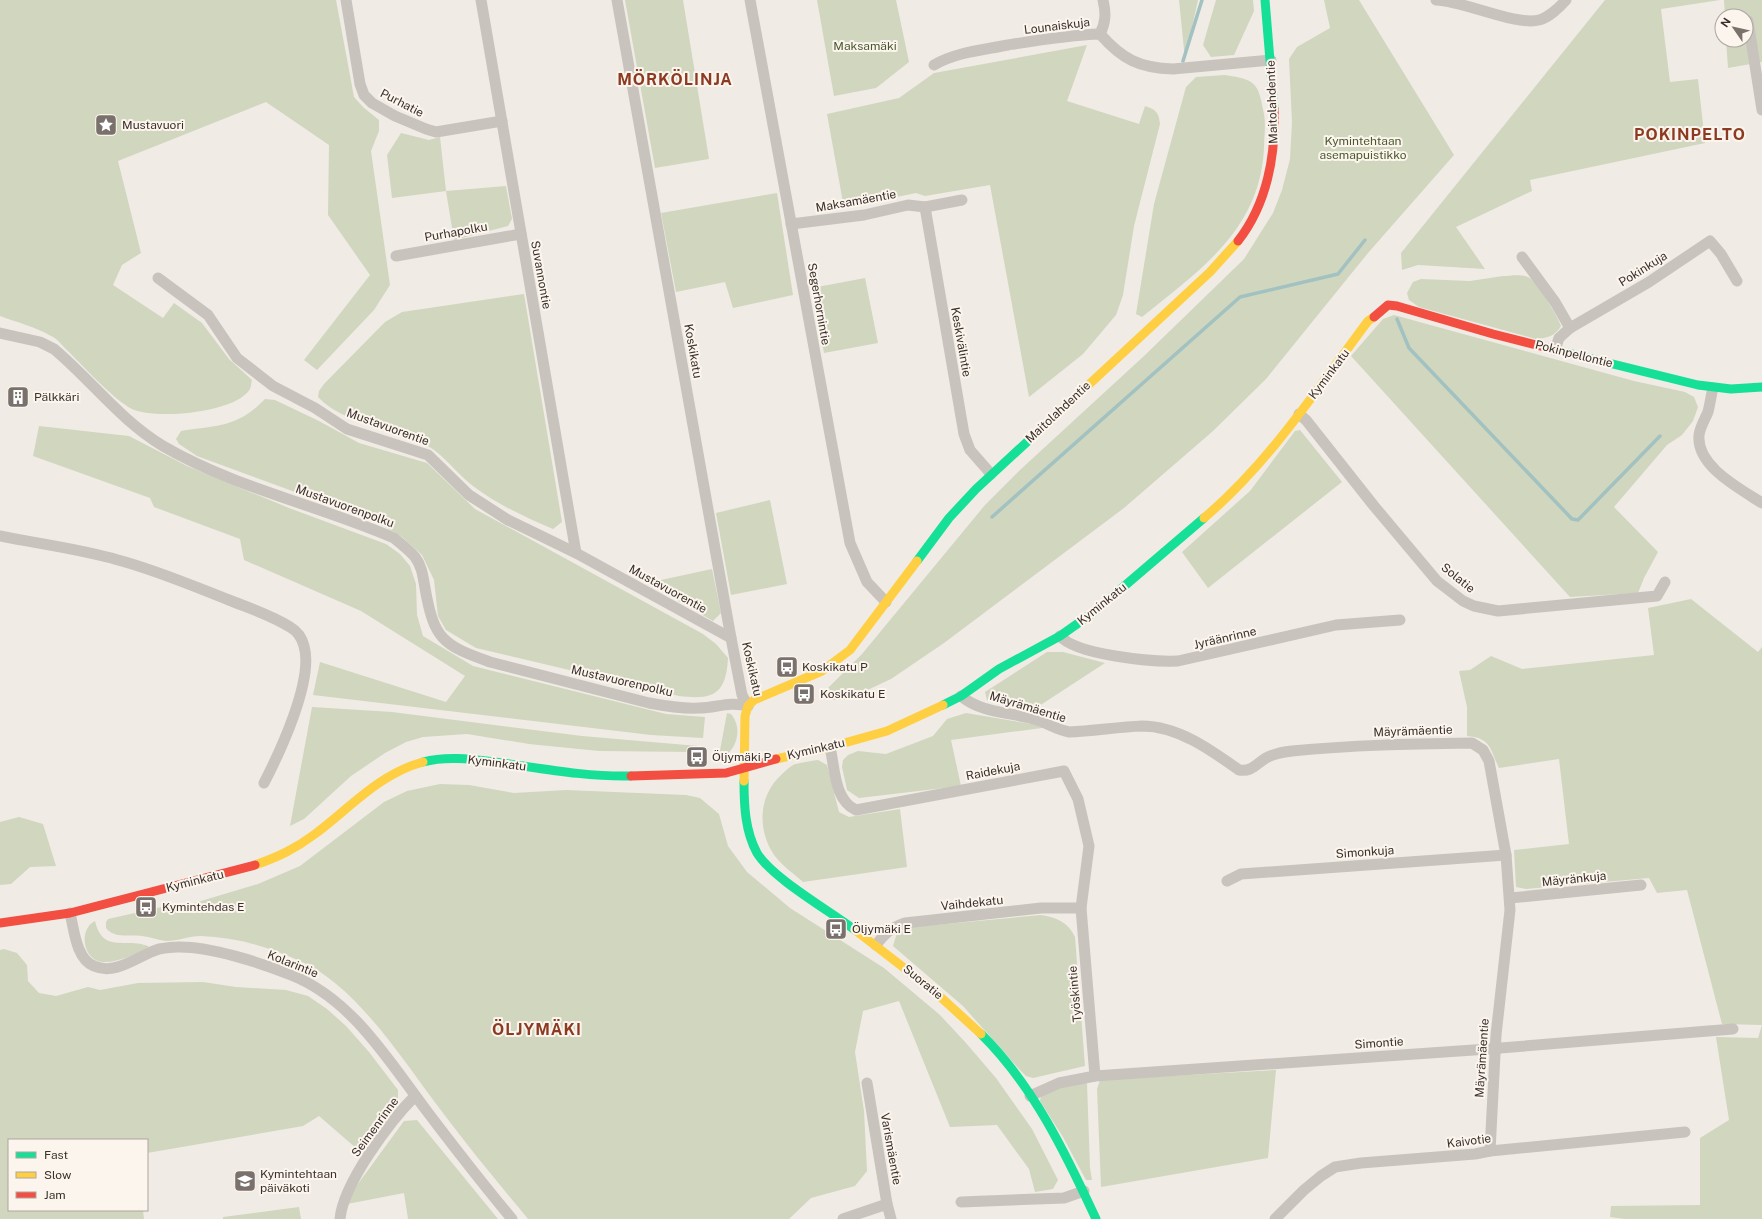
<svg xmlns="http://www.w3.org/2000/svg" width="1762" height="1219" viewBox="0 0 1762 1219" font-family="'Public Sans',sans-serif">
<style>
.green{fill:#d1d6bf}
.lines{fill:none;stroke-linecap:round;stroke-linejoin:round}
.stream{stroke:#a1c2c1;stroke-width:3.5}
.street{stroke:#c9c3be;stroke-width:11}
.fast{stroke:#16e098;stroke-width:9}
.slow{stroke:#ffcf43;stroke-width:9}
.jam{stroke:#f24e42;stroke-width:9}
.labels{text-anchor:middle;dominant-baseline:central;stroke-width:4;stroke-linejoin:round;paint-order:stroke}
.street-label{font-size:12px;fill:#3b302b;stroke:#fbf5ee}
.park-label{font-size:12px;fill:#4a5a2e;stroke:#fbf5ee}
.poi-label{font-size:12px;fill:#3b302b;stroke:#fbf5ee;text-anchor:start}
.district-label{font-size:16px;font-weight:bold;letter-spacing:1px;fill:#8c3b22;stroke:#fbf5ee}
</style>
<rect width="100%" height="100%" fill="#f0ebe5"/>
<!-- green -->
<g class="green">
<path d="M0 0H336L354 97 363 107 379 120V131L371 151 390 285 374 310 317 370 304 360 370 275 328 215 329 145 266 102 118 161 141 253 122 265 113 285 163 318 174 303 202 323 229 359 252 380C251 383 251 387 250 389 236 413 155 420 132 409 113 399 85 368 69 352 63 347 58 339 51 336 36 327 16 322 0 316Z"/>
<polygon points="625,0 683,0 709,159 655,168"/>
<polygon points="817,0 896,0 909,62 876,88 834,96"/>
<polygon points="1179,0 1198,0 1185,59"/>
<polygon points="1216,0 1253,0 1254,11 1234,55 1211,57 1203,45"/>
<polygon points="1324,0 1359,0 1454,155 1368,253 1266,379 1213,431 1124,508 944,643 891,679 846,700 833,700 828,688 862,654 985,505 1020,470 1144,356 1244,259 1273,213 1282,190 1290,159 1292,122 1289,59 1297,47 1330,28"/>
<polygon points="1605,0 1720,0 1661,9 1670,82 1698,79 1705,143 1530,180 1532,191 1456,227 1485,269 1418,265 1402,270 1401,253"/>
<polygon points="1724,0 1762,0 1762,62 1728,68 1726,40 1746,40 1746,16 1725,16"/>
<path d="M1087 45 1067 101 1139 124 1145 106C1155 109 1159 112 1160 124L1134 226 1123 295 1116 315 1083 354 1029 397 990 185 925 196 916 193 844 208 827 114 899 98 934 73Z"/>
<path d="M1225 75C1257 80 1258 83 1264 114 1266 125 1264 137 1264 148 1260 230 1200 270 1142 317L1136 314 1154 204 1186 87 1196 77Z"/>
<polygon points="401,133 429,140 440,137 446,191 506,186 512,219 508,226 454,240 446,191 392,198 387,155"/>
<polygon points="777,193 793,295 733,308 725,282 676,292 661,213"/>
<path d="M1503 276C1511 276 1524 273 1531 279 1538 284 1558 317 1561 326 1555 336 1548 338 1536 339L1419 307 1409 300 1407 293 1413 282 1421 279 1470 281Z"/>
<polygon points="865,278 878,343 824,353 812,288"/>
<path d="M524 294 562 522 553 529C525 517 498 505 473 486 457 474 445 456 428 446 396 428 342 424 318 397L319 391 324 384 385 322 402 312Z"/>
<polygon points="1394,315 1634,381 1685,392 1694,397 1698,407 1693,421 1682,435 1667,445 1614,507 1658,552 1644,578 1638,593 1570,597 1351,356 1383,319"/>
<path d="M265 399 275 400 319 421 359 443 427 463 475 509 703 634 716 644 728 658C726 695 713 700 679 696L476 648 446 630 438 616 434 580 422 555 401 536 374 521 197 456 179 444 176 439 181 431C217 425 237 428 265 399Z"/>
<polygon points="39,426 129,436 187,466 289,508 386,544 400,554 410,566 416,584 417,615 423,636 473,666 666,714 705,717 703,738 651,735 313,695 320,662 446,702 465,676 361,611 244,560 240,539 154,507 150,498 33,456"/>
<polygon points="1300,430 1342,482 1208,588 1182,552 1250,491 1295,431"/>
<polygon points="770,500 787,584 731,595 716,513"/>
<polygon points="712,569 721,613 713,621 647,583"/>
<path d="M1691 599 1758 652 1762 647V1219H1625L1610 1217 1611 1206 1700 1205V1138L1729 1120 1716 1037 1758 1038 1762 1025 1722 1024 1687 890 1657 893 1649 878 1526 889 1516 887 1514 850 1569 844 1559 759 1499 768C1490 749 1491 738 1467 736V707L1459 671 1470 670 1491 656 1522 669 1654 655 1648 608Z"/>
<polygon points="1047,652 1063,652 1105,663 1039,706 1038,715 987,700 985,692"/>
<polygon points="312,707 392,712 582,736 698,746 694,752 599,751 529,744 467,734 423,737 406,742 385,753 351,776 304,819 290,826"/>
<path d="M727 713 731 714C744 730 736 752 718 761Z"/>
<polygon points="966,713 1049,727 951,740 961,786 859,798 847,790 842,767 843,760 848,755 858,751 886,754 933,736 947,719"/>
<path d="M818 760 827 765 839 812 849 817 900 809 907 867 803 882C792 872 778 863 771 850 757 824 760 794 782 774 786 771 791 765 796 764 803 762 811 761 818 760Z"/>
<path d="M440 784 469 785 514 793 566 790 686 795 700 798 719 814 728 846 747 872 790 908 884 968 940 1015 966 1043 996 1078 1032 1129 1058 1180 1053 1189 1035 1192 1029 1169 997 1125 950 1127 899 1001 863 1011 855 1052 864 1111 867 1171 855 1186 811 1198 789 1219H528C499 1184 470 1149 443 1113 405 1064 358 986 300 961 270 947 235 937 201 936 189 936 178 941 166 941 158 940 150 937 142 936 129 934 114 939 106 928V922L108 919 166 906 191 904 258 884 300 866 384 802 407 791Z"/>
<polygon points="19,817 43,824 56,866 30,867 11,884 0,885 0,822"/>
<path d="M1041 915C1056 917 1068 922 1075 937L1085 1066 1033 1078 1026 1076 1020 1070 963 1006 893 946 897 933 913 927Z"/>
<path d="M95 921C103 955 127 936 150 947 137 953 118 963 103 962 83 961 78 929 95 921Z"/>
<polygon points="4,949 17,953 27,965 28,981 39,993 56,996 88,987 100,990 138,983 203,982 236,987 286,990 308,996 327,1009 346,1026 369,1052 398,1090 398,1100 363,1143 356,1148 319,1116 303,1126 147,1153 147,1140 9,1140 9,1210 143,1210 144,1219 0,1219 0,950"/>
<polygon points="1276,1070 1268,1158 1101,1187 1097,1089 1100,1080"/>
<polygon points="1087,1083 1090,1168 1092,1180 1086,1180 1063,1137 1040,1101 1041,1096 1058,1086"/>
<polygon points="417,1120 498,1219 408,1219 404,1193 347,1204 352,1192 404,1121"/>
<polygon points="299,1207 301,1219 223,1219 223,1217"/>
</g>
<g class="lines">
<!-- stream -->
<g class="stream">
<polyline points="1183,61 1202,0"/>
<polyline points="1397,319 1409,348 1572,519 1578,520 1660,436"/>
<polyline points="992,517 1240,297 1338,274 1365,240"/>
</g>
<!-- street -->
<g class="street">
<polyline points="346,0 360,84 364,95 372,103 395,116 426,129 436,132 502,121"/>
<polyline points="481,0 576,553"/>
<polyline points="617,0 731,638 742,695 748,706"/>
<polyline points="750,0 850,543 867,582 886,602"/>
<path d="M1436 0C1464 1 1516 26 1539 20 1548 18 1560 7 1566 0"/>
<polyline points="1748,21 1762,110"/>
<path d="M1100 34C1106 22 1106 13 1103 0"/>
<path d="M934 65C956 52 983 50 1008 45 1039 40 1069 35 1100 34 1122 59 1139 68 1173 69L1271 60"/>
<polyline points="925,207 964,434 970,450 991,474"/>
<polyline points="791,224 864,215 908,205 925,207 962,200"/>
<polyline points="396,256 521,234"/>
<polyline points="1522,257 1555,302 1570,328"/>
<polyline points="158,278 208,315 237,358 273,386 315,408 347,429 428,455 469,495 508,520 576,553 731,638"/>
<path d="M0 333 40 342 54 349C91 380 120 420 163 446 235 488 318 505 394 538 401 544 409 550 415 557 422 566 423 577 425 588 434 639 442 645 490 662L649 703C665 706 682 709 699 708 717 708 728 701 748 706"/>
<polyline points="1555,350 1559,338 1570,328 1649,282 1710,241 1721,254 1737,281"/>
<path d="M1713 388C1711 396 1710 404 1708 412 1705 419 1700 427 1699 435 1696 466 1739 488 1762 503"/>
<polyline points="1299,414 1306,420 1374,506 1437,581 1463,601 1474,606 1498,611 1657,596 1665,582"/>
<path d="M0 536C39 544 80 549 118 560 156 570 193 586 229 600 249 608 271 615 290 627 297 631 302 638 304 646 314 680 280 752 264 783"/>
<path d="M1060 636C1076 655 1152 662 1178 661L1336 625 1400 620"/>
<path d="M961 696C982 714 1015 712 1040 721 1050 725 1058 730 1069 732 1093 731 1118 727 1142 726 1178 726 1211 750 1239 770 1252 772 1256 764 1266 758 1273 754 1283 752 1292 751 1352 745 1412 744 1472 743L1483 750 1489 761 1506 855 1510 910 1496 1035 1490 1151"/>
<path d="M830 747C835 768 834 800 856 810L1064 771 1078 799 1089 846 1081 908 1095 1076"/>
<polyline points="1227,881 1241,874 1506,855"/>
<polyline points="1510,898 1641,885"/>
<path d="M70 913C74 929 76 959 94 966 116 976 139 955 159 949 165 948 172 947 177 947 210 946 261 963 291 975 352 999 388 1060 426 1110 454 1147 482 1183 512 1219"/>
<path d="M876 945C885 933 891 928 905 923L1041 908H1081"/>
<polyline points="867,1083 887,1204 891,1219"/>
<polyline points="1030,1096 1059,1083 1095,1076 1488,1049 1733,1029"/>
<polyline points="961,1202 1064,1198 1084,1191"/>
<path d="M340 1219C343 1184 390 1121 415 1096"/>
<polyline points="843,1219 887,1204"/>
<polyline points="1275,1219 1304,1190 1321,1176 1335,1167 1361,1163 1475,1154 1490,1151 1685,1132"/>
</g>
<!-- fast -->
<g class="fast">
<polyline points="1265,0 1274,109"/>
<polyline points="1560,351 1698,385 1731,389 1762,387"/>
<polyline points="917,561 949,518 976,489 1041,429"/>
<polyline points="943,705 961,696 999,669 1060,636 1094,612 1204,518"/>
<path d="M423 762C449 755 477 760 503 763 545 769 588 777 631 776"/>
<path d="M744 781C744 805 745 831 757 853 772 878 830 911 855 930"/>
<path d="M981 1034C1033 1085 1066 1154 1096 1219"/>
</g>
<!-- slow -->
<g class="slow">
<polyline points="1041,429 1210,272 1238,241"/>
<path d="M1204 518C1269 463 1317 389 1368 321L1374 317"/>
<polyline points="776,759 830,747 887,731 943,705"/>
<polyline points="744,781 745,716 748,706 754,700 822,671 850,650 917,561"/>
<path d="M255 865C278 857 295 849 315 834 350 808 379 774 423 762"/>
<polyline points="855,930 934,991 981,1034"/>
</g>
<!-- jam -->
<g class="jam">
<path d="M1238 241C1267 204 1276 155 1274 109"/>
<polyline points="1374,317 1388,305 1397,306 1493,334 1560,351"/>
<polyline points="631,776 726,773 776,759"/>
<polyline points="0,923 70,913 255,865"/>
</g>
</g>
<!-- icons -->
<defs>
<g id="sight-square" transform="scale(1.15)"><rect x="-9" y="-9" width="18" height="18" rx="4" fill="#7a716c" stroke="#fbf5ee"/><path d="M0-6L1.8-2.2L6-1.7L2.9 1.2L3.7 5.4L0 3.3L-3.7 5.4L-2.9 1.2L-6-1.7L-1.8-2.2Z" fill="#fff"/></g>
<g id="building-square" transform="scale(1.15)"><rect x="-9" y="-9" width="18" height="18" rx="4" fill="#7a716c" stroke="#fbf5ee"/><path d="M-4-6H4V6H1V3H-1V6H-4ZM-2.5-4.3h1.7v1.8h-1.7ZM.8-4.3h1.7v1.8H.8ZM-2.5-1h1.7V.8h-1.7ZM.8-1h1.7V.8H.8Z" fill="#fff"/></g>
<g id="bus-square" transform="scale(1.15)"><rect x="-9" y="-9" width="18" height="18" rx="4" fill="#7a716c" stroke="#fbf5ee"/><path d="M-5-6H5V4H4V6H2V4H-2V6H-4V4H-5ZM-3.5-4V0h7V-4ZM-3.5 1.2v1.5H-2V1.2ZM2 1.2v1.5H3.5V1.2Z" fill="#fff"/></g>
<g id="school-square" transform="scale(1.15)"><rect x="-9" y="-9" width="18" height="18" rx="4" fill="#7a716c" stroke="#fbf5ee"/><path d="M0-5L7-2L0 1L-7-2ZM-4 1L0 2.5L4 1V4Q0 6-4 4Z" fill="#fff"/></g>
</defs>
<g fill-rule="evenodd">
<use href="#sight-square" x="106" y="125"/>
<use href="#building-square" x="18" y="397"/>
<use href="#bus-square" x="787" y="667"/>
<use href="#bus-square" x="804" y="694"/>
<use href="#bus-square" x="697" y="757"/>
<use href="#bus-square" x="146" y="907"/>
<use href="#bus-square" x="836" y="929"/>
<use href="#school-square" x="245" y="1181"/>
</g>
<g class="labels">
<!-- street labels -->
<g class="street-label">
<text transform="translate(1057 26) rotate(-7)">Lounaiskuja</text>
<text transform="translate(1272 102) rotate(-92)">Maitolahdentie</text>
<text transform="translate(402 103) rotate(27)">Purhatie</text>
<text transform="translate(856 201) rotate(-10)">Maksamäentie</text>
<text transform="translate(456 232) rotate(-10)">Purhapolku</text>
<text transform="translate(1643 269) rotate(-32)">Pokinkuja</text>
<text transform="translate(541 275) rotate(80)">Suvannontie</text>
<text transform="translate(819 304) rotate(80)">Segerhornintie</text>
<text transform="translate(961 342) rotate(80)">Keskivälintie</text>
<text transform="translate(693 351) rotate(80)">Koskikatu</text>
<text transform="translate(1574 354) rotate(14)">Pokinpellontie</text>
<text transform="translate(1329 374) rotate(-53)">Kyminkatu</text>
<text transform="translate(1058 412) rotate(-43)">Maitolahdentie</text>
<text transform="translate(388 427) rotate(20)">Mustavuorentie</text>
<text transform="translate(345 506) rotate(20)">Mustavuorenpolku</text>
<text transform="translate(1458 578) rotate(39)">Solatie</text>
<text transform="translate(668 589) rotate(29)">Mustavuorentie</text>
<text transform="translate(1102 604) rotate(-39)">Kyminkatu</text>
<text transform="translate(1225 638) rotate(-13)">Jyräänrinne</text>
<text transform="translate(752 669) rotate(77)">Koskikatu</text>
<text transform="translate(622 681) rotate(13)">Mustavuorenpolku</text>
<text transform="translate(1028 707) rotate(17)">Mäyrämäentie</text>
<text transform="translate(1413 731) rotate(-2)">Mäyrämäentie</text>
<text transform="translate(816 749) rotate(-13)">Kyminkatu</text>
<text transform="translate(497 763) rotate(7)">Kyminkatu</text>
<text transform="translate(993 771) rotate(-11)">Raidekuja</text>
<text transform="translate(1365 852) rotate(-4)">Simonkuja</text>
<text transform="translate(1574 879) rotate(-6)">Mäyränkuja</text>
<text transform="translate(195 881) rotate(-14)">Kyminkatu</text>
<text transform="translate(972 903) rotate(-6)">Vaihdekatu</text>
<text transform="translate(293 964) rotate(22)">Kolarintie</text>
<text transform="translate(923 982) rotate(39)">Suoratie</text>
<text transform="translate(1075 994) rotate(-95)">Työskintie</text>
<text transform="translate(1379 1043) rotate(-4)">Simontie</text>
<text transform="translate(1482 1058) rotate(-86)">Mäyrämäentie</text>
<text transform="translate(375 1127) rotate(-54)">Seimenrinne</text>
<text transform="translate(1469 1141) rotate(-7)">Kaivotie</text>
<text transform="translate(891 1149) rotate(80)">Varismäentie</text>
</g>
<!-- park labels -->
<g class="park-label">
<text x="865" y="46">Maksamäki</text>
<text x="1363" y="141">Kymintehtaan<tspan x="1363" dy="14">asemapuistikko</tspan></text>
</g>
<!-- poi labels -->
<g class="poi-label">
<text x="122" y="125">Mustavuori</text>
<text x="34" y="397">Pälkkäri</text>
<text x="802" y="667">Koskikatu P</text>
<text x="820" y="694">Koskikatu E</text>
<text x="712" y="757">Öljymäki P</text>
<text x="162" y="907">Kymintehdas E</text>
<text x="852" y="929">Öljymäki E</text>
<text x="260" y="1174">Kymintehtaan<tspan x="260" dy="14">päiväkoti</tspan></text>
</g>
<!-- district labels -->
<g class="district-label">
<text x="675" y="79">MÖRKÖLINJA</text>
<text x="1690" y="134">POKINPELTO</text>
<text x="537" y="1029">ÖLJYMÄKI</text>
</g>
</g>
<!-- legend -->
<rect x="8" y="1139" width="140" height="72" fill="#fbf5ee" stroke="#aea6a0"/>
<rect x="16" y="1152" width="20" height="6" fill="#16e098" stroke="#aea6a0"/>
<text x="44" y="1159" font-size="12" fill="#3b302b">Fast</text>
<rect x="16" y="1172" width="20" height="6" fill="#ffcf43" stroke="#aea6a0"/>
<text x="44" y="1179" font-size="12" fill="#3b302b">Slow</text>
<rect x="16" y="1192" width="20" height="6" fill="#f24e42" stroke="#aea6a0"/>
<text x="44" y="1199" font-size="12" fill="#3b302b">Jam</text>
<!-- north arrow -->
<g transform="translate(1734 28) rotate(304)"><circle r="19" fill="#fbf5ee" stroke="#aea6a0"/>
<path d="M0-3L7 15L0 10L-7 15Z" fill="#7a716c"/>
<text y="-6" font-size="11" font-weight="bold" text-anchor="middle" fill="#3b302b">N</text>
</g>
</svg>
